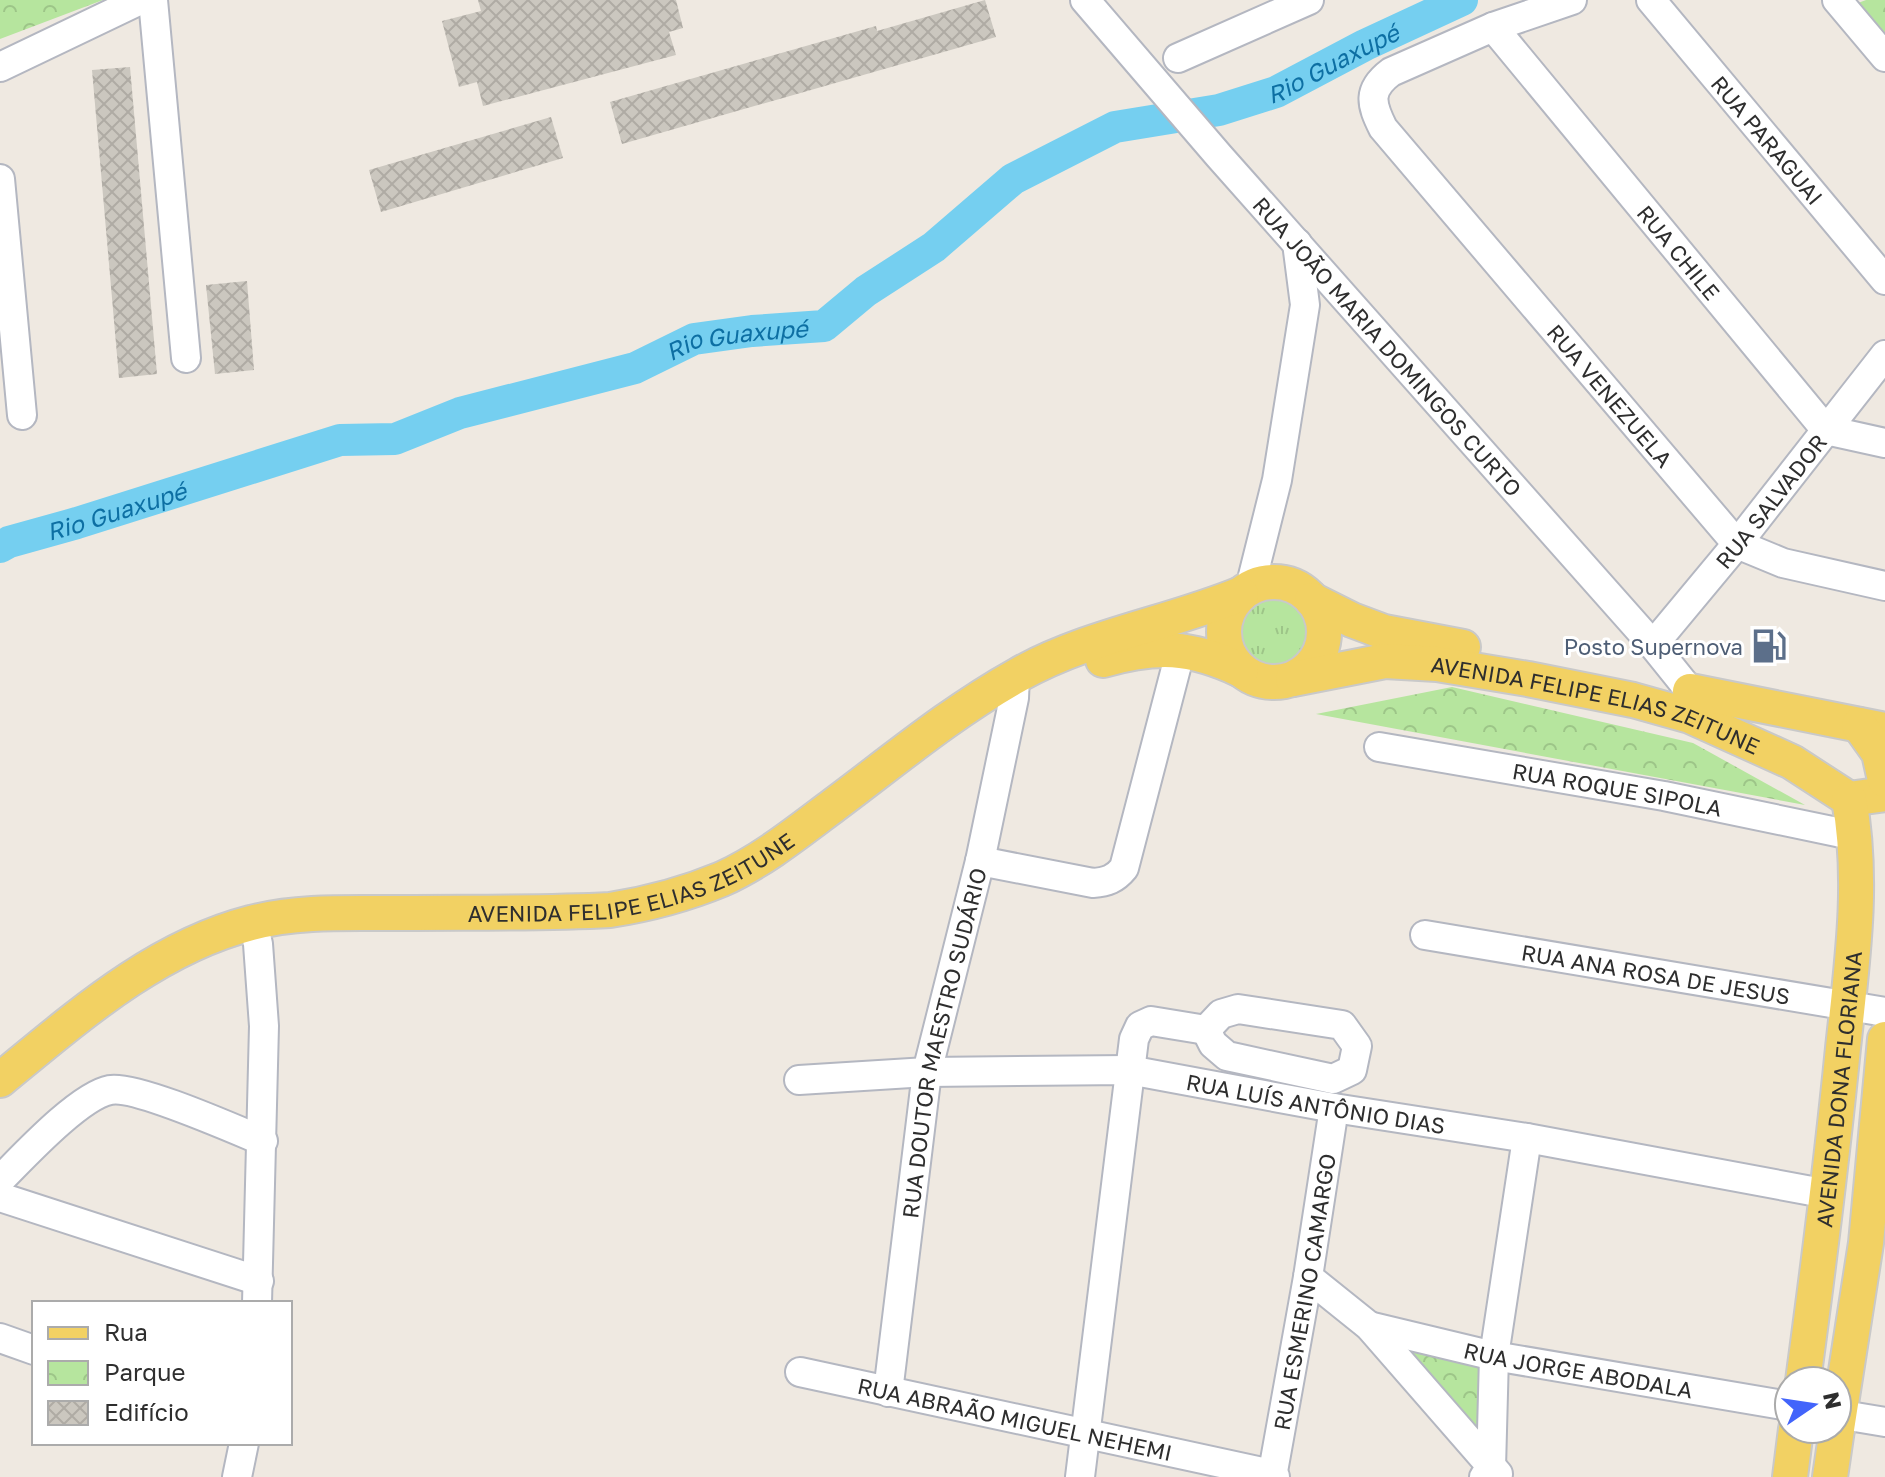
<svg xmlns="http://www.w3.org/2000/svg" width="1885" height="1477" viewBox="0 0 1885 1477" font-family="'Golos Text',sans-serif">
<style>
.grass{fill:url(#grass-tufts)}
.park{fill:url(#park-crowns)}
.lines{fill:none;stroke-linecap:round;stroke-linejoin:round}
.river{stroke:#75cff0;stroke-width:32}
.building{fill:url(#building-cross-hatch)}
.minor-casing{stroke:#b4b7c1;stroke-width:32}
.major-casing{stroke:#c9c9c9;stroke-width:38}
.minor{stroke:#fff;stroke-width:28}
.major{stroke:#f2d163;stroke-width:34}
.labels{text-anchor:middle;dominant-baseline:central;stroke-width:6;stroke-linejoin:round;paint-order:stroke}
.street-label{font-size:22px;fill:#2e2e2e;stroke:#fff}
.service-label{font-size:22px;fill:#4e5e75;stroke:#fff;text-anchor:end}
.water-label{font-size:24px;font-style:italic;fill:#0d6fa3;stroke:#fff}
</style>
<defs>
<pattern id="grass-tufts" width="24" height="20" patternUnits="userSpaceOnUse" patternTransform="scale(2)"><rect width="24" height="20" fill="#b6e59e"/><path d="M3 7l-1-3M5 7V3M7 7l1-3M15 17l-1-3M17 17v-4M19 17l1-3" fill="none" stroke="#9dc588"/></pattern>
<pattern id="park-crowns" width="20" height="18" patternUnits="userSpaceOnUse" patternTransform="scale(2)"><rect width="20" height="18" fill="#b6e59e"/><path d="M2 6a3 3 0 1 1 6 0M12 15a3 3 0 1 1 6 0" fill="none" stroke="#9dc588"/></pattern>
<pattern id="building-cross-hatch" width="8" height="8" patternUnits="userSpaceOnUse" patternTransform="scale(2)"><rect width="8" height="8" fill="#cbc7bf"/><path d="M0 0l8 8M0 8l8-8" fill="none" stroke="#afaba4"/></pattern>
</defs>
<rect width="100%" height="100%" fill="#efe9e1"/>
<!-- grass -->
<circle class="grass" cx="1274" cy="632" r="42"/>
<!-- park -->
<g class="park">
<polygon points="0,0 103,0 0,39"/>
<polygon points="1866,0 1885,0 1885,44 1850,6"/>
<polygon points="1452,687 1693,743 1805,805 1316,714"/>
<polygon points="1386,1337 1485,1359 1485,1452"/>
</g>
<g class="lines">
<!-- river -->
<path class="river" id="s1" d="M0 547 9 542 77 523 340 440 395 439 460 413 635 368 694 339 752 331 824 326 866 291 934 247 1013 179 1115 127 1219 110 1276 92 1365 45 1462 0"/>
</g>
<!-- building -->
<g class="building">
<polygon points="478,0 676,0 683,28 669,32 676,55 483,106 477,82 459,87 442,21 481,11"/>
<polygon points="985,0 996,37 622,144 610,102 876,26 877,31"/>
<polygon points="130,67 157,374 119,378 92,70"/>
<polygon points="551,117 563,158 381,212 369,170"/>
<polygon points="247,281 254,370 215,374 206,285"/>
</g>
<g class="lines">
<!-- minor casing -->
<g class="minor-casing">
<g id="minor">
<polyline points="153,0 186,358"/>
<path id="s2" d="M1085 0 1219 156 1653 645 1690 691"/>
<path id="s3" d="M1572 0 1493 27 1391 72C1367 90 1371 104 1383 128L1737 544 1783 563 1885 586"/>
<path id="s4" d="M1651 0 1885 280"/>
<polyline points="1837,0 1885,57"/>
<path id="s5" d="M1493 27 1826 430 1885 443"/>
<polyline points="1178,58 1309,0"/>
<polyline points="0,67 140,0"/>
<polyline points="0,179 22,415"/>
<polyline points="1250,588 1277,480 1305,305 1297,243"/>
<path id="s6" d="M1653 645 1737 544 1885 355"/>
<path id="s7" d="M1379 747 1664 796 1856 836"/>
<path d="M980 861 1093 883C1107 882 1115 879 1124 868L1181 649"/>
<polyline points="253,922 258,944 264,1026 257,1303"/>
<path id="s8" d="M1425 935 1885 1012"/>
<polygon points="1238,1009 1342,1025 1357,1046 1352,1070 1333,1079 1227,1056 1213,1044 1206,1030 1221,1014"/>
<path id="s9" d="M799 1080 927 1072 1129 1070 1334 1108 1527 1138 1828 1194"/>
<path d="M0 1180C23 1157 79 1096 110 1090 135 1085 234 1129 263 1141"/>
<polyline points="0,1197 259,1281"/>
<polyline points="1308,1277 1369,1326 1498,1474"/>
<path id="s10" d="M1369 1326 1494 1356 1789 1406"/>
<polyline points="0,1338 34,1350"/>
<path id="s11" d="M800 1372 1272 1474 1275 1477"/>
<path id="s12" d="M888 1392 927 1072 980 861 1014 698 1015 676"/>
<polyline points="1837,1414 1885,1422"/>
<polyline points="237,1477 244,1443"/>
<polyline points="1080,1477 1134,1039 1140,1026 1151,1021 1206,1030"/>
<path id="s13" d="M1272 1477 1308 1277 1334 1108"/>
<polyline points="1484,1477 1491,1468 1494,1356 1527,1138"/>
</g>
</g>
<!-- major casing -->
<g class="major-casing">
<g id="major">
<circle cx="1274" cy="632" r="50"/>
<polyline points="1312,600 1352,620 1384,632 1463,647"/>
<path d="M1103 660C1157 645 1190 646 1241 670"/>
<path id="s14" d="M1293 679 1385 661 1437 664 1528 679 1633 700 1690 716 1792 762 1849 799 1885 794"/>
<polyline points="1690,691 1885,730"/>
<polyline points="1859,725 1879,753 1885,780"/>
<path id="s15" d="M0 1080C76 1018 154 948 251 923 296 911 346 913 391 913 464 912 537 914 610 910 649 904 686 894 722 879 762 861 798 832 834 805 893 761 953 711 1018 675 1087 636 1168 624 1241 594"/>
<path id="s16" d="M1803 1381C1818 1270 1832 1159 1843 1048 1852 964 1864 882 1849 799"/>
<polyline points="1837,1429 1866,1243 1885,1039"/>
<polyline points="1790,1477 1796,1429"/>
<polyline points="1830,1477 1837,1429"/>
</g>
</g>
<!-- minor -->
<use href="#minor" class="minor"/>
<!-- major -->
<use href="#major" class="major"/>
</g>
<!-- icons -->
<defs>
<g id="fuel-bare" transform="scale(2.76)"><path d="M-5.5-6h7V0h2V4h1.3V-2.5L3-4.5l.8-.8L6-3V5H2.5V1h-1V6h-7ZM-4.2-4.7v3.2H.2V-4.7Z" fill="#5c6f8a" stroke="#fff" stroke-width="2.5" paint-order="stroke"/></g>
</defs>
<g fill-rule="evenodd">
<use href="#fuel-bare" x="1769" y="646"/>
</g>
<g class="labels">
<!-- street labels -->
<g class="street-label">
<text stroke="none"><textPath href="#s4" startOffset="182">RUA PARAGUAI</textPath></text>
<text stroke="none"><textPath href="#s5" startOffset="292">RUA CHILE</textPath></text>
<text stroke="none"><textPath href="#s2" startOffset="460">RUA JOÃO MARIA DOMINGOS CURTO</textPath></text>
<text stroke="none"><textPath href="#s3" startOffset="610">RUA VENEZUELA</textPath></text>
<text stroke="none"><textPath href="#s6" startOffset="186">RUA SALVADOR</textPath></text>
<text stroke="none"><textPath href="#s14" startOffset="310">AVENIDA FELIPE ELIAS ZEITUNE</textPath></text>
<text stroke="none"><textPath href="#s7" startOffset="242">RUA ROQUE SIPOLA</textPath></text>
<text stroke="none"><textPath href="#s15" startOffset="686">AVENIDA FELIPE ELIAS ZEITUNE</textPath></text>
<text stroke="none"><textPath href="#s8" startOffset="234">RUA ANA ROSA DE JESUS</textPath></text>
<text stroke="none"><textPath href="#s12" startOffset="354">RUA DOUTOR MAESTRO SUDÁRIO</textPath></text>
<text stroke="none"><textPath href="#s16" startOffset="294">AVENIDA DONA FLORIANA</textPath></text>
<text stroke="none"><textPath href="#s9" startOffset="520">RUA LUÍS ANTÔNIO DIAS</textPath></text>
<text stroke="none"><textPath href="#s13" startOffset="188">RUA ESMERINO CAMARGO</textPath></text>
<text stroke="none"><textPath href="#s10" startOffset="214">RUA JORGE ABODALA</textPath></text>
<text stroke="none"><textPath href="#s11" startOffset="220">RUA ABRAÃO MIGUEL NEHEMI</textPath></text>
</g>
<!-- service labels -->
<g class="service-label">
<text x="1743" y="646">Posto Supernova</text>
</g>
<!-- water labels -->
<g class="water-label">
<text stroke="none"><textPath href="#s1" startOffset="1442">Rio Guaxupé</textPath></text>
<text stroke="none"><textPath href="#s1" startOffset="770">Rio Guaxupé</textPath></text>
<text stroke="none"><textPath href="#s1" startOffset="122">Rio Guaxupé</textPath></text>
</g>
</g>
<!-- legend -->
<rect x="32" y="1301" width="260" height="144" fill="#ffffff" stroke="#ababab" stroke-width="2"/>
<rect x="48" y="1327" width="40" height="12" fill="#f2d163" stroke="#ababab" stroke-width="2"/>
<text x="104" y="1341" font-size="24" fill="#2e2e2e">Rua</text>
<rect x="48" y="1361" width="40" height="24" fill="url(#park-crowns)" stroke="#ababab" stroke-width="2"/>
<text x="104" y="1381" font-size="24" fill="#2e2e2e">Parque</text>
<rect x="48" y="1401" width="40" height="24" fill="url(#building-cross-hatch)" stroke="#ababab" stroke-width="2"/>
<text x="104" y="1421" font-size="24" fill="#2e2e2e">Edifício</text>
<!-- north arrow -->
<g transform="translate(1813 1405) rotate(77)"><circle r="38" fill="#ffffff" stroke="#ababab" stroke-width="2"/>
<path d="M0-6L14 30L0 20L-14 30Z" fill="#4264fb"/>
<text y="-12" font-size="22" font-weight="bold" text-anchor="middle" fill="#2e2e2e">N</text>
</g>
</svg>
